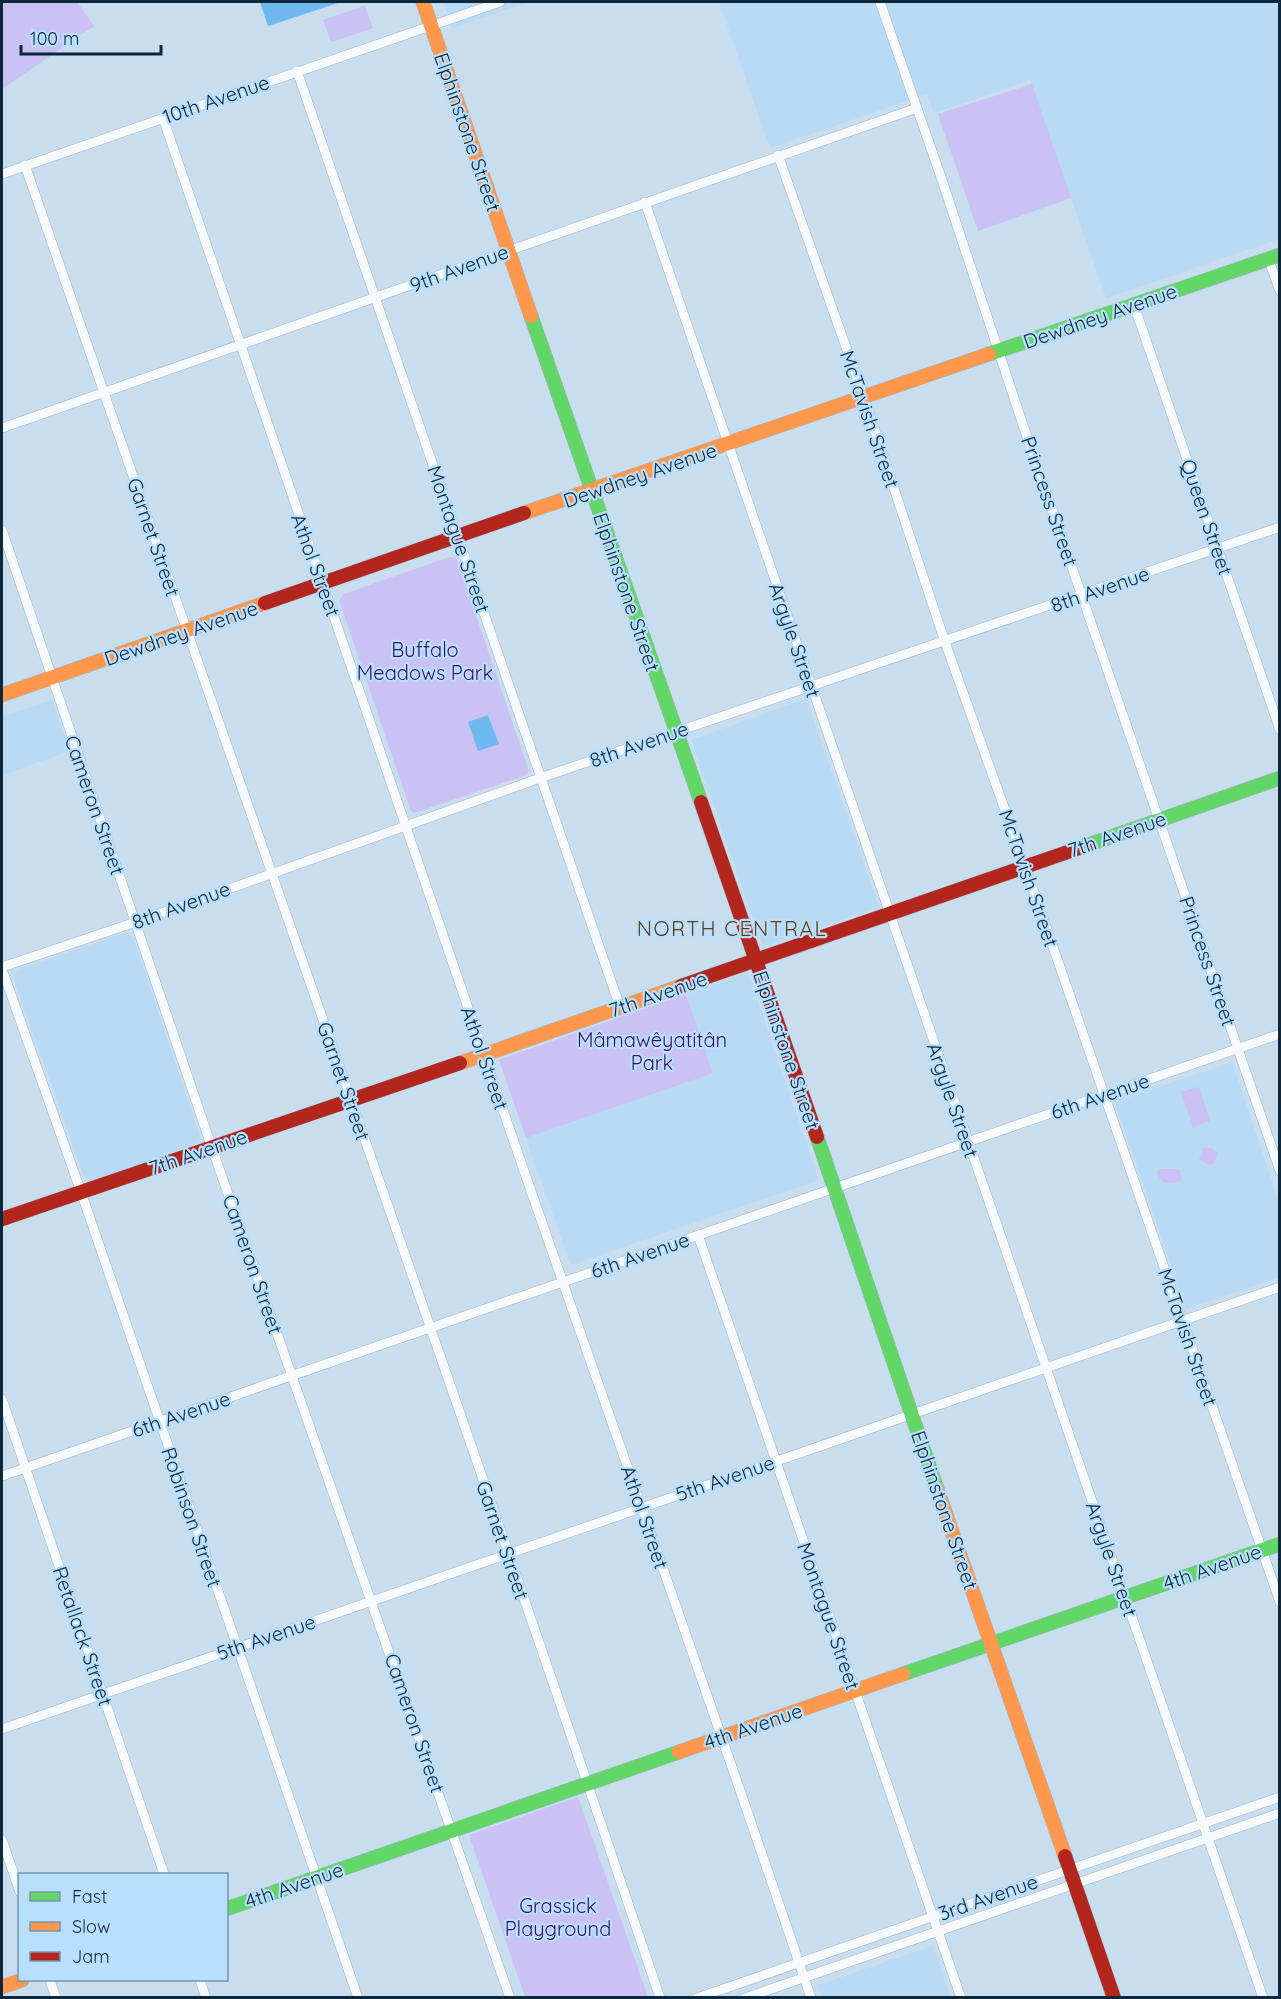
<svg xmlns="http://www.w3.org/2000/svg" width="1281" height="1999" viewBox="0 0 1281 1999" font-family="Quicksand,sans-serif">
<style>
.built{fill:#b9daf4}
.green{fill:#cac1f5}
.water{fill:#6eb9ef}
.lines{fill:none;stroke-linecap:round;stroke-linejoin:round}
.street-casing{stroke:#a0b6c8;stroke-width:10}
.fast-casing{stroke:#a0b6c8;stroke-width:15}
.slow-casing{stroke:#a0b6c8;stroke-width:15}
.jam-casing{stroke:#a0b6c8;stroke-width:15}
.street{stroke:#f7fafc;stroke-width:9}
.fast{stroke:#63d668;stroke-width:14}
.slow{stroke:#ff974d;stroke-width:14}
.jam{stroke:#b3261e;stroke-width:14}
.labels{text-anchor:middle;dominant-baseline:central;stroke-width:4.5;stroke-linejoin:round;paint-order:stroke}
.street-label{font-size:20px;fill:#0d283c;stroke:#b8dffe}
.park-label{font-size:20px;fill:#3a0e60;stroke:#b8dffe}
.neighbourhood-label{font-size:21px;letter-spacing:1.5px;fill:#643c10;stroke:#b8dffe}
</style>
<rect width="100%" height="100%" fill="#c8ddee"/>
<!-- built -->
<g class="built">
<polygon points="443,2 529,2 452,28"/>
<polygon points="719,2 1279,2 1279,239 1106,298 1030,80 934,113 927,94 770,148"/>
<polygon points="806,699 879,907 763,947 691,740"/>
<polygon points="52,700 70,751 2,775 2,717"/>
<polygon points="124,933 133,937 200,1137 200,1141 196,1144 94,1180 87,1179 84,1176 14,979 17,971"/>
<polygon points="748,973 819,1180 571,1265 526,1138 712,1073 686,994"/>
<polygon points="1232,1062 1279,1202 1279,1277 1186,1309 1115,1102"/>
<polygon points="933,1946 950,1997 822,1997 818,1985"/>
</g>
<!-- green -->
<g class="green">
<polygon points="2,2 77,2 94,26 2,89"/>
<polygon points="365,6 373,28 331,42 323,20"/>
<polygon points="1032,84 1071,198 978,231 938,114"/>
<polygon points="449,557 454,557 457,560 529,771 526,775 414,813 411,811 339,600 344,594"/>
<polygon points="686,994 713,1073 526,1138 499,1060"/>
<polygon points="1199,1087 1210,1121 1193,1127 1181,1092"/>
<polygon points="1203,1147 1214,1149 1217,1153 1215,1163 1210,1165 1199,1160"/>
<path d="M1159 1169H1179L1182 1181C1170 1184 1161 1186 1157 1172Z"/>
<polygon points="578,1797 648,1997 525,1997 469,1835"/>
</g>
<!-- water -->
<g class="water">
<polygon points="260,2 341,2 268,26"/>
<polygon points="488,715 499,744 478,751 468,722"/>
</g>
<g class="lines">
<!-- street casing -->
<g class="street-casing">
<g id="street">
<polyline points="880,2 942,180 1023,425 1280,1171"/>
<polyline points="297,71 620,1007"/>
<path d="M163 118C280 458 395 799 513 1139 612 1425 714 1710 811 1998"/>
<polyline points="778,155 864,398 945,642 1025,866 1280,1602"/>
<path d="M25 165C236 776 454 1385 660 1998"/>
<polyline points="2,174 500,2"/>
<polyline points="645,202 1263,1998"/>
<polyline points="1268,258 1280,291"/>
<polyline points="1134,305 1280,730"/>
<polyline points="2,428 917,108"/>
<polyline points="2,530 212,1148 510,1998"/>
<polyline points="2,967 136,922 540,778 1280,527"/>
<polyline points="2,969 81,1192 358,1998"/>
<polyline points="698,1235 961,1998"/>
<polyline points="2,1399 164,1874"/>
<polyline points="2,1476 1280,1034"/>
<polyline points="2,1729 1280,1287"/>
<polyline points="2,1840 20,1892"/>
<polyline points="50,1980 56,1998"/>
<polyline points="200,1980 206,1998"/>
<polyline points="697,1998 1280,1797"/>
<polyline points="745,1998 1280,1813"/>
</g>
</g>
<!-- fast casing -->
<g class="fast-casing">
<g id="fast">
<polyline points="531,316 701,802"/>
<polyline points="989,354 1280,255"/>
<polyline points="1088,845 1280,778"/>
<polyline points="817,1137 937,1489"/>
<polyline points="903,1674 1280,1544"/>
<polyline points="226,1909 679,1752"/>
</g>
</g>
<!-- slow casing -->
<g class="slow-casing">
<g id="slow">
<polyline points="423,2 531,316"/>
<polyline points="524,513 989,354"/>
<polyline points="2,695 265,603"/>
<polyline points="460,1063 681,986"/>
<polyline points="937,1489 1065,1856"/>
<polyline points="679,1752 903,1674"/>
<polyline points="2,1987 22,1980"/>
</g>
</g>
<!-- jam casing -->
<g class="jam-casing">
<g id="jam">
<polyline points="265,603 524,513"/>
<polyline points="701,802 817,1137"/>
<polyline points="681,986 1088,845"/>
<polyline points="2,1219 460,1063"/>
<polyline points="1065,1856 1114,1998"/>
</g>
</g>
<!-- street -->
<use href="#street" class="street"/>
<!-- fast -->
<use href="#fast" class="fast"/>
<!-- slow -->
<use href="#slow" class="slow"/>
<!-- jam -->
<use href="#jam" class="jam"/>
</g>
<g class="labels">
<!-- street labels -->
<g class="street-label">
<text transform="translate(216 99) rotate(-19)">10th Avenue</text>
<text transform="translate(468 132) rotate(71)">Elphinstone Street</text>
<text transform="translate(459 268) rotate(-20)">9th Avenue</text>
<text transform="translate(1100 316) rotate(-19)">Dewdney Avenue</text>
<text transform="translate(870 419) rotate(71)">McTavish Street</text>
<text transform="translate(640 475) rotate(-19)">Dewdney Avenue</text>
<text transform="translate(1050 501) rotate(71)">Princess Street</text>
<text transform="translate(1207 517) rotate(71)">Queen Street</text>
<text transform="translate(154 537) rotate(71)">Garnet Street</text>
<text transform="translate(459 539) rotate(71)">Montague Street</text>
<text transform="translate(316 565) rotate(70)">Athol Street</text>
<text transform="translate(1100 589) rotate(-19)">8th Avenue</text>
<text transform="translate(627 592) rotate(71)">Elphinstone Street</text>
<text transform="translate(181 633) rotate(-19)">Dewdney Avenue</text>
<text transform="translate(795 640) rotate(71)">Argyle Street</text>
<text transform="translate(639 744) rotate(-19)">8th Avenue</text>
<text transform="translate(95 805) rotate(71)">Cameron Street</text>
<text transform="translate(1117 834) rotate(-19)">7th Avenue</text>
<text transform="translate(1029 878) rotate(71)">McTavish Street</text>
<text transform="translate(181 905) rotate(-20)">8th Avenue</text>
<text transform="translate(1208 961) rotate(71)">Princess Street</text>
<text transform="translate(658 994) rotate(-19)">7th Avenue</text>
<text transform="translate(787 1050) rotate(71)">Elphinstone Street</text>
<text transform="translate(485 1058) rotate(71)">Athol Street</text>
<text transform="translate(344 1081) rotate(71)">Garnet Street</text>
<text transform="translate(1100 1096) rotate(-19)">6th Avenue</text>
<text transform="translate(953 1100) rotate(71)">Argyle Street</text>
<text transform="translate(198 1152) rotate(-19)">7th Avenue</text>
<text transform="translate(640 1255) rotate(-19)">6th Avenue</text>
<text transform="translate(253 1264) rotate(71)">Cameron Street</text>
<text transform="translate(1188 1337) rotate(71)">McTavish Street</text>
<text transform="translate(181 1414) rotate(-19)">6th Avenue</text>
<text transform="translate(725 1478) rotate(-19)">5th Avenue</text>
<text transform="translate(945 1510) rotate(71)">Elphinstone Street</text>
<text transform="translate(192 1517) rotate(71)">Robinson Street</text>
<text transform="translate(645 1517) rotate(71)">Athol Street</text>
<text transform="translate(503 1540) rotate(71)">Garnet Street</text>
<text transform="translate(1112 1559) rotate(71)">Argyle Street</text>
<text transform="translate(1212 1567) rotate(-19)">4th Avenue</text>
<text transform="translate(829 1616) rotate(71)">Montague Street</text>
<text transform="translate(83 1636) rotate(71)">Retallack Street</text>
<text transform="translate(266 1637) rotate(-19)">5th Avenue</text>
<text transform="translate(415 1723) rotate(71)">Cameron Street</text>
<text transform="translate(753 1726) rotate(-19)">4th Avenue</text>
<text transform="translate(294 1885) rotate(-19)">4th Avenue</text>
<text transform="translate(988 1897) rotate(-19)">3rd Avenue</text>
</g>
<!-- park labels -->
<g class="park-label">
<text x="425" y="649">Buffalo<tspan x="425" dy="23">Meadows Park</tspan></text>
<text x="652" y="1039">Mâmawêyatitân<tspan x="652" dy="23">Park</tspan></text>
<text x="558" y="1905">Grassick<tspan x="558" dy="23">Playground</tspan></text>
</g>
<!-- neighbourhood labels -->
<g class="neighbourhood-label">
<text x="732" y="928">NORTH CENTRAL</text>
</g>
</g>
<!-- border -->
<rect width="1281" height="1999" fill="none" stroke="#0d283c" stroke-width="6"/>
<!-- legend -->
<rect x="18" y="1873" width="210" height="108" fill="#b8dffe" stroke="#7496b0" stroke-width="1.5"/>
<rect x="30" y="1892" width="30" height="9" fill="#63d668" stroke="#7496b0" stroke-width="1.5"/>
<text x="72" y="1903" font-size="18" fill="#0d283c">Fast</text>
<rect x="30" y="1922" width="30" height="9" fill="#ff974d" stroke="#7496b0" stroke-width="1.5"/>
<text x="72" y="1933" font-size="18" fill="#0d283c">Slow</text>
<rect x="30" y="1952" width="30" height="9" fill="#b3261e" stroke="#7496b0" stroke-width="1.5"/>
<text x="72" y="1963" font-size="18" fill="#0d283c">Jam</text>
<!-- scale -->
<path d="M21 45v9h140v-9" fill="none" stroke="#0d283c" stroke-width="3"/>
<text x="30" y="45" font-size="18" fill="#0d283c" stroke="#b8dffe" stroke-width="4.5" paint-order="stroke">100 m</text>
</svg>
